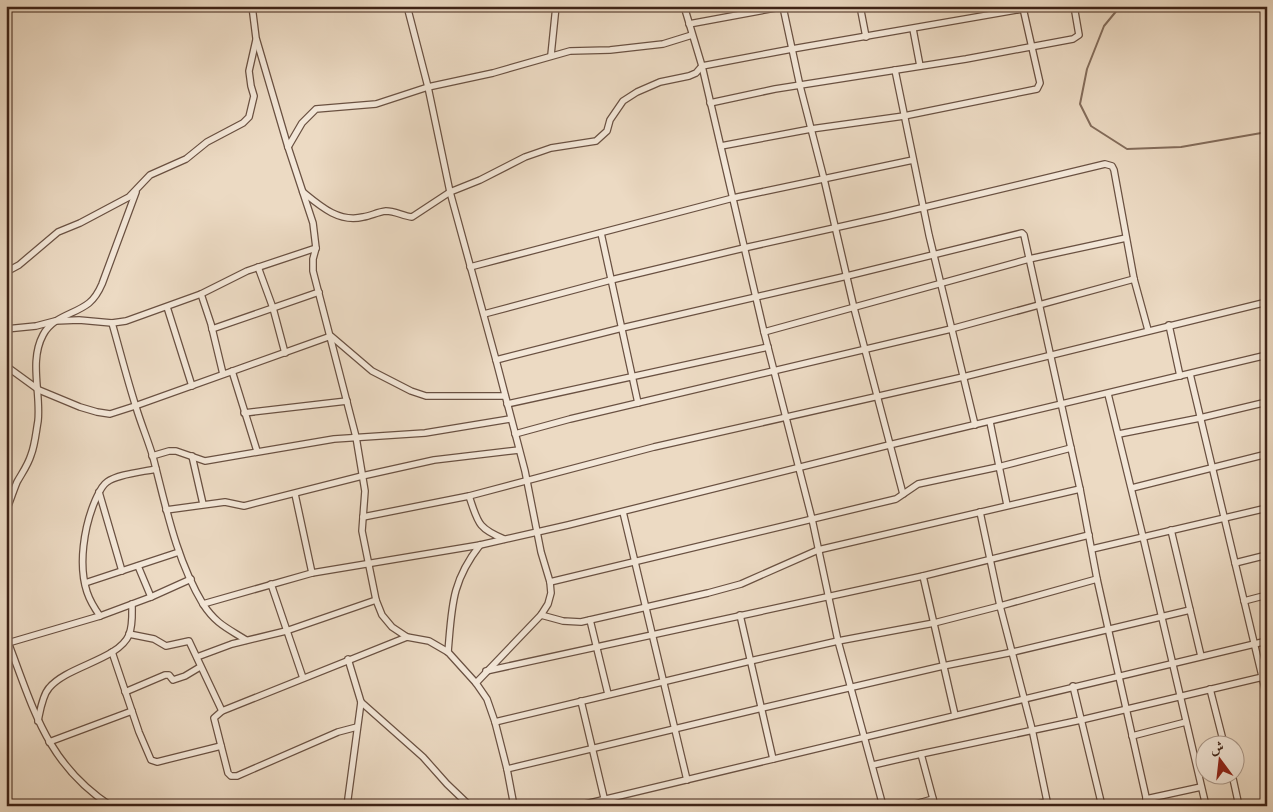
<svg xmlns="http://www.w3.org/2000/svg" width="1273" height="812" viewBox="0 0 1273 812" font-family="'Libre Caslon Text',Amiri,serif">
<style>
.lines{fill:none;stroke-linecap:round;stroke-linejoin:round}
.stream{stroke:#836c5b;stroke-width:2}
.street-casing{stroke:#6a5142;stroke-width:8}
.street{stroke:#f3e7d8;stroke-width:5.5}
</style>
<rect width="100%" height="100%" fill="#ecdac3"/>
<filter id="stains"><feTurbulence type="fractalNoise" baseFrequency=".004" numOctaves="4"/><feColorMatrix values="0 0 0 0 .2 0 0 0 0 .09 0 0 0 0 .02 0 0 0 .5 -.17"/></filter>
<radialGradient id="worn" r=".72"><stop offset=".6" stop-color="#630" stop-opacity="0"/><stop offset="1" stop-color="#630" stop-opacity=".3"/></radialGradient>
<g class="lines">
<!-- stream -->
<polyline class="stream" points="1118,6 1118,9 1104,26 1087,69 1080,104 1091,126 1127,149 1181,147 1267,132"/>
<!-- street casing -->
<g class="street-casing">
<g id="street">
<polyline points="252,6 256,38 288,147 313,223 316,248 313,259 313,271 356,437 365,491 362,531 376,600 382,615 392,627 407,637 429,641 448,652 476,683 487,699 495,722 507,769 514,806"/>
<polyline points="407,6 428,87 450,192 496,360 525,471 541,552 550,582 551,593 548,604 541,615 476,683"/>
<polyline points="684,6 702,66 764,332 812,519 838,641 883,806"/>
<polyline points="860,6 866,37"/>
<polyline points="783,7 800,86 824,179 854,308 903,494"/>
<polyline points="689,24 786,6"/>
<polyline points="913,29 920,66"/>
<polyline points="551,55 556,6"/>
<polyline points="895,70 929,235 975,425"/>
<polyline points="710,103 775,89 966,59 1073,39 1079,35 1074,6"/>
<polyline points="721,146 811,129 904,116 1037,89 1040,83 1023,8"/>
<polyline points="288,147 302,123 316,109 376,104 428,87 493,73 570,51 610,50 663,44 692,35"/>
<path d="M303 192C320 206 339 223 363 217 371 216 377 212 386 211 395 211 403 216 412 217L450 192 480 180 525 157 551 148 596 141 607 131 610 120 623 101 637 92 660 82 689 76 696 73 702 66 792 49 1040 6"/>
<polyline points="601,233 638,403"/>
<polyline points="258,267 273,308 285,353"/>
<polyline points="470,267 733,198 913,160"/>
<polyline points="6,272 19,265 58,232 80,223 129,197 150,175 186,159 207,142 243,123 249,117 254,96 251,86 249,71 256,40"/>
<polyline points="201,294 211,324 223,374"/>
<polyline points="167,307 192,386"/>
<polyline points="484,314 611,280 744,248 888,216 1105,164 1112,166 1114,170 1134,279 1148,330"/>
<path d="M112 323C120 351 127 379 136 407 141 424 148 440 153 457 166 507 176 559 203 604 216 624 227 628 246 640"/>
<polyline points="1169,325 1180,376"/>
<polyline points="6,329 36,326 55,321 79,320 112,323 126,321 201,294 247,271 316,248"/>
<polyline points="212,329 319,292"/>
<polyline points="764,332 1029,259 1126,238"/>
<polyline points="496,360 622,328 847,276 1022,233 1024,235 1080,489 1097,579 1148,806"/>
<polyline points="6,366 39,390 80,407 97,412 110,414 135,406 331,336 372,371 411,391 426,396 505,396"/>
<polyline points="232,371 257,451"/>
<polyline points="1190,374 1267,697"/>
<polyline points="1108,394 1143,537 1206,806"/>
<polyline points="507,404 768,347"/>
<polyline points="244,413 347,401"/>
<polyline points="990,422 1007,505"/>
<polyline points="515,434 570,419 951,329 1134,279"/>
<polyline points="1119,434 1200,418 1267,402"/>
<polyline points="152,456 169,451 176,451 205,461 334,439 425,433 510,419"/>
<polyline points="192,456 203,504"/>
<polyline points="1132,488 1267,454"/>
<polyline points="99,492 122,571"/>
<polyline points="295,494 312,573"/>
<path d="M469 496C478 522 477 528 504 539"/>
<polyline points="166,510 225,502 244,506 362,476 434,460 519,450"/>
<path d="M6 511C10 501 13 492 17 482 22 473 28 465 31 455 35 445 36 432 38 421 41 393 29 361 43 335 53 316 74 315 89 303 95 298 99 291 102 284L136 192"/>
<polyline points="623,512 687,780"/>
<polyline points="980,512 1000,606 1032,729 1048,806"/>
<polyline points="363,517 469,496 654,447 963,377 1267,302"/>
<polyline points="1171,530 1201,656"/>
<polyline points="1092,549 1267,508"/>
<polyline points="1235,563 1267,555"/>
<polyline points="138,566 151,597"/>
<polyline points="923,576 955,715"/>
<polyline points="550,582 896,499 918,484 998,467 1071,448"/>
<polyline points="85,583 179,552"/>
<polyline points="271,584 303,678"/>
<polyline points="1244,601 1267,595"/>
<polyline points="203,604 312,573 480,545 568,525 889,445 1267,355"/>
<polyline points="541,615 563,621 581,622 708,593 741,584 818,550 1080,489"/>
<polyline points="740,615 773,759"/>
<path d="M100 616C95 609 90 601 87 592 78 565 84 527 95 501 98 495 101 486 107 482 118 474 142 472 156 469"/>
<polyline points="590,620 608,694"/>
<polyline points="129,634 154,639 166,646 189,641 222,711"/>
<path d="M6 637C33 706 45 763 111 806"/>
<polyline points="8,643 100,616 151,597 191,579"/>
<polyline points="112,652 139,732 151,760 157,762 221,746"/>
<path d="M448 652C452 607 451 582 480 545"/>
<polyline points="197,657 232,644 286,631 376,600"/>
<polyline points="486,671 923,576 1089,535"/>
<polyline points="1073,686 1102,806"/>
<polyline points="1210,689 1224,744"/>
<polyline points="125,692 165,675 169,675 173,680 185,676 200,667"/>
<polyline points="581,701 606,806"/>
<polyline points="361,702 423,757 447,784 470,806"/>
<path d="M38 721C40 712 42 696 49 688 67 666 118 660 129 635 133 625 132 614 132 604"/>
<polyline points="495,722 750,661 838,641 934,623 1000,606 1097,579"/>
<polyline points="357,727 338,732 237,776 231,776 228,773 214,718 222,711 407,637"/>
<polyline points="1132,736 1186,722"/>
<polyline points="49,742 132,711"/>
<polyline points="921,754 935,806"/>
<polyline points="873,765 921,754 1081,720 1267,676"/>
<polyline points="507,769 762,708 943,666 1013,652 1190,610"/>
<polyline points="1232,774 1239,806"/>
<polyline points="1146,799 1201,787"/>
<polyline points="347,806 361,702 348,659"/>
<polyline points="577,806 1267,641"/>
<polyline points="908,806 933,799"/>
<polyline points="1031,806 1047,802"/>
</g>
</g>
<!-- street -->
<use href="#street" class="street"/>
</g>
<!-- margin -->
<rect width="1273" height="812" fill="none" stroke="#ecdac3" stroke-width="25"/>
<rect x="8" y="8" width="1258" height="797" fill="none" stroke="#3e2317" stroke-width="2.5"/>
<rect x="12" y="12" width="1248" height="787" fill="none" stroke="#3e2317"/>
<!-- north arrow -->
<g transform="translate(1220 760) rotate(345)"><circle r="24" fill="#f3e7d8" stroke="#ab998b"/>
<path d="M0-4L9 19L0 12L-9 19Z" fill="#8f2418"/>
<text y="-8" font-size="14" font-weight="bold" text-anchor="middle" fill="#3e2317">ش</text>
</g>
<rect width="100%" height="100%" filter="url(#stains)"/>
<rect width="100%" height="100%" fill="url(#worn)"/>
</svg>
